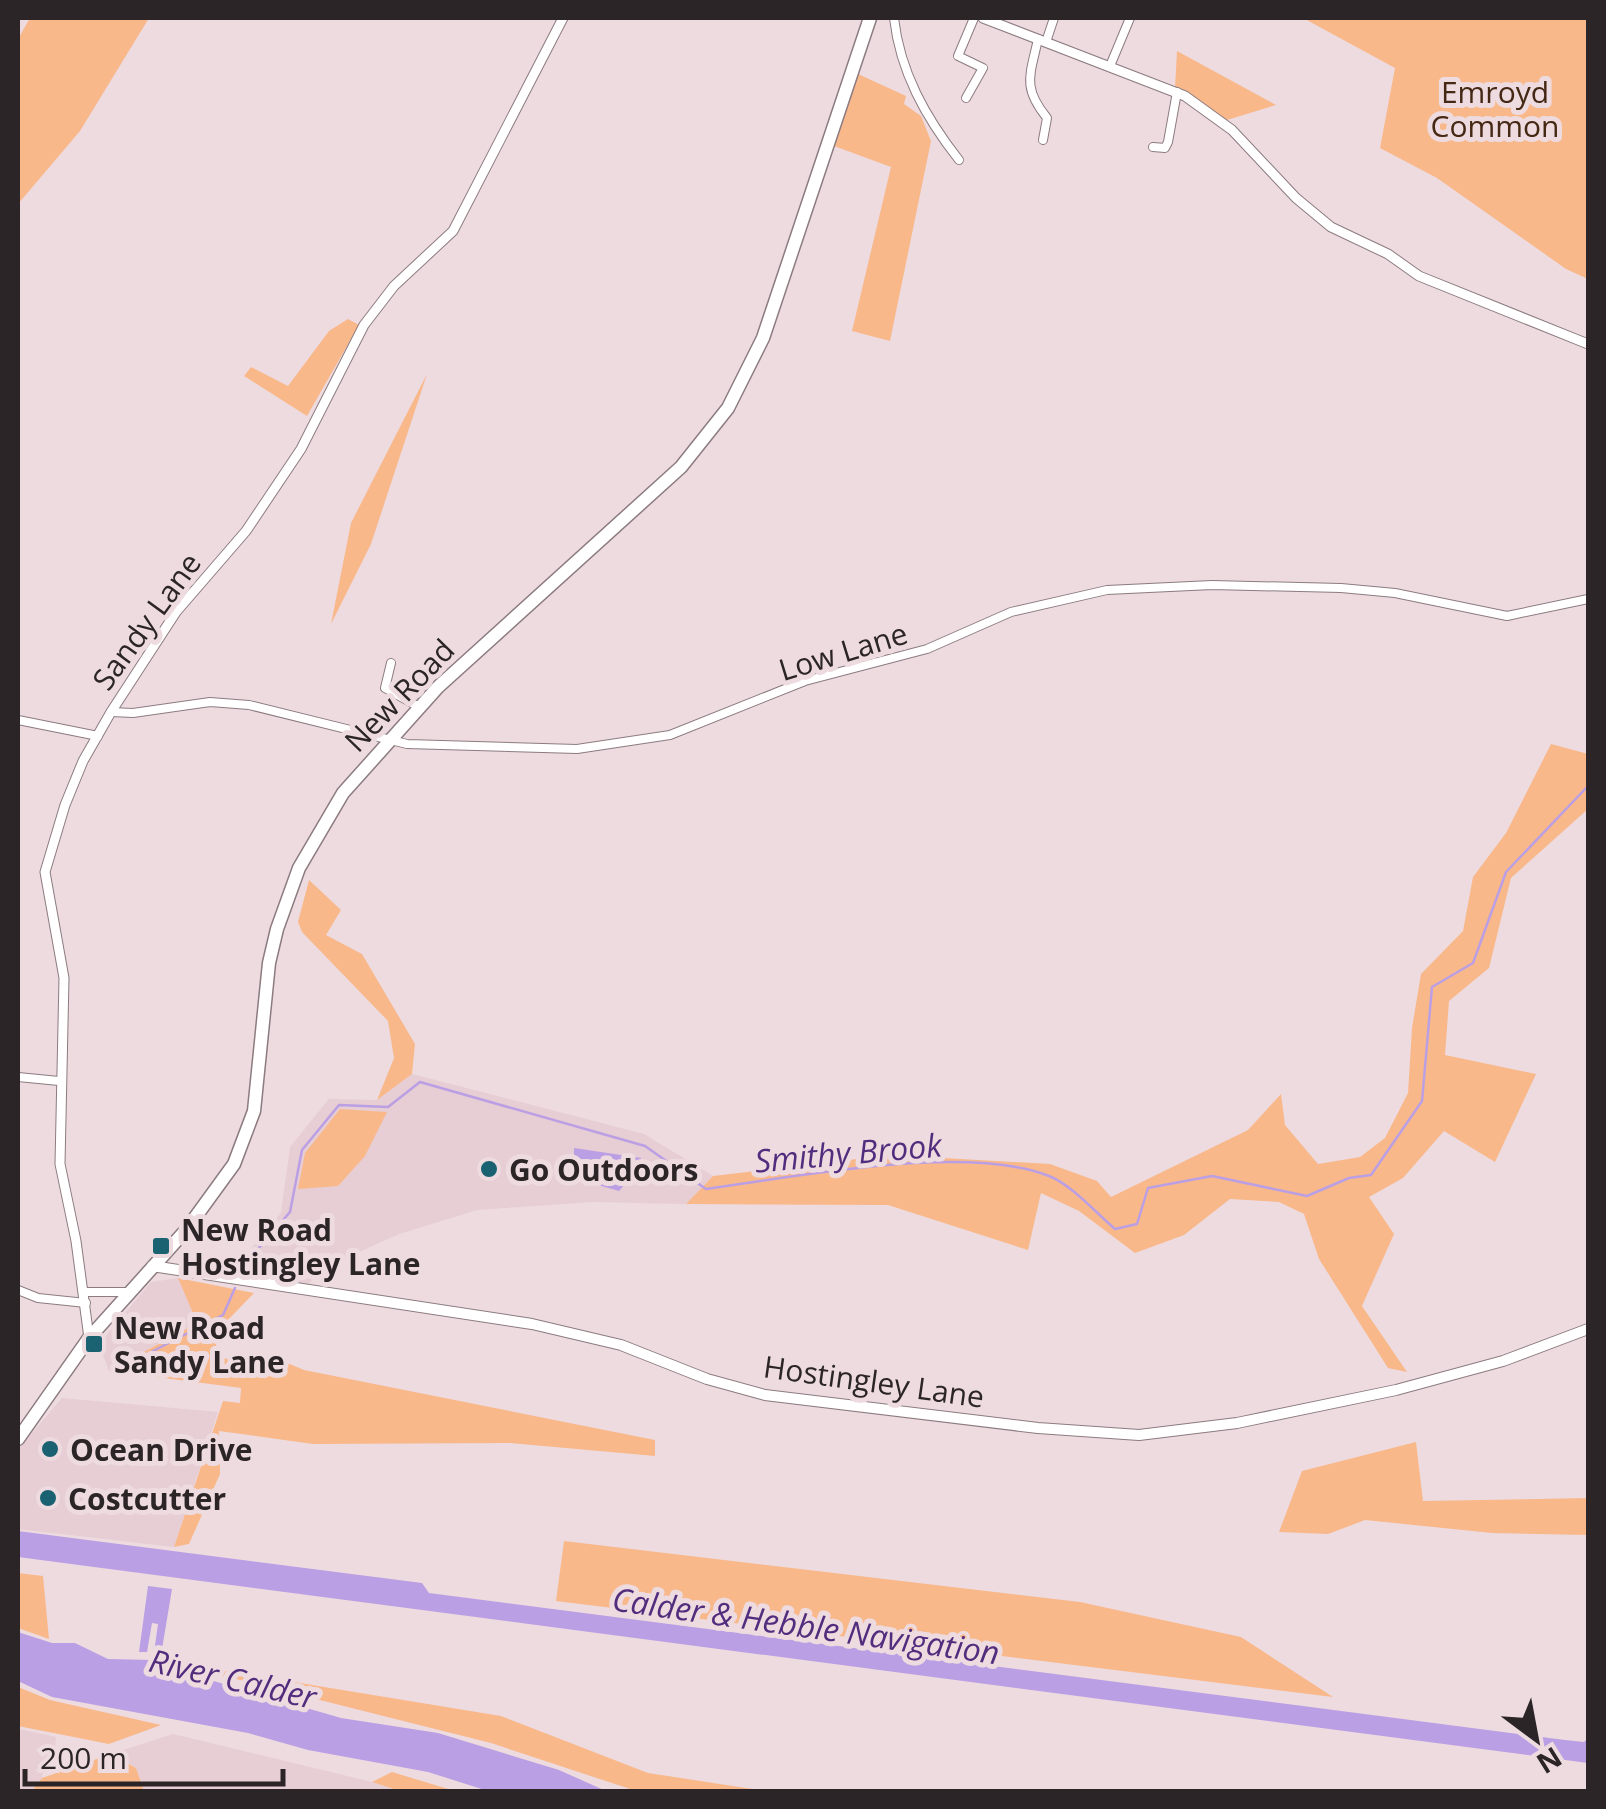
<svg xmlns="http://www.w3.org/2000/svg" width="1606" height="1809" viewBox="0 0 1606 1809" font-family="'Open Sans',sans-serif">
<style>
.built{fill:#e7cdd4}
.green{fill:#f9b88a}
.water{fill:#bb9fe4}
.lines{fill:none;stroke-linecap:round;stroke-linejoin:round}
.stream{stroke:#bb9fe4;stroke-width:2.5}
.minor-casing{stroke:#8c7b80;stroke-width:10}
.tertiary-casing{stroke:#8c7b80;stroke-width:11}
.secondary-casing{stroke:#8c7b80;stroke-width:12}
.trunk-casing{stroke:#8c7b80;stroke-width:15}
.minor{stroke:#fff;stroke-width:8}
.tertiary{stroke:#fff;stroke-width:9}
.secondary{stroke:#fff;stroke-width:10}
.trunk{stroke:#fff;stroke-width:12}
.poi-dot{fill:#1a6172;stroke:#eddbe0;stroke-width:4}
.labels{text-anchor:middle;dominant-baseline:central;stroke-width:10;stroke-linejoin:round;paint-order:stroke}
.park-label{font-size:30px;fill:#442813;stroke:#eddbe0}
.street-label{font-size:30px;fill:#2c2527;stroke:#eddbe0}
.poi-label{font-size:30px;font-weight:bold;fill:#2c2527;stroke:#eddbe0;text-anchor:start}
.water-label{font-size:32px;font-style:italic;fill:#532d7d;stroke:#eddbe0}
</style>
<rect width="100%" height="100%" fill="#eddbe0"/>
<!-- built -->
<g class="built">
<polygon points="412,1074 644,1134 713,1176 686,1204 592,1202 477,1210 399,1234 330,1265 308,1284 232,1271 281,1213 290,1147 329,1099 377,1100"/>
<polygon points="178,1278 197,1323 109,1371 99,1344 151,1282"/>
<polygon points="62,1398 218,1412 174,1547 18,1529 18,1450"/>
<polygon points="18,1729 56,1737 54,1754 45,1760 42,1778 32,1791 18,1791"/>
<polygon points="173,1734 372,1782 400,1791 144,1791 136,1768 111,1754"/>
</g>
<!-- green -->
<g class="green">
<polygon points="30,18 149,18 80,131 18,204 18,39"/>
<polygon points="1303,18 1588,18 1588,279 1566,269 1437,178 1380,148 1395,68"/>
<polygon points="1177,51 1276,105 1227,120 1175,88"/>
<polygon points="858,74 906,96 904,104 921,116 931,141 890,341 852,331 891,167 834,146"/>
<polygon points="348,319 359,325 307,416 244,376 251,367 288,386 329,331"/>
<polygon points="427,374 371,544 331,624 351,523"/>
<polygon points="1551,744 1588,754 1588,809 1511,878 1489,968 1449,1001 1445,1055 1536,1074 1495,1162 1444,1131 1403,1178 1369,1197 1394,1234 1362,1306 1407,1372 1388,1368 1319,1259 1304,1214 1279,1202 1230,1199 1184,1235 1135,1253 1079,1211 1041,1193 1028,1250 888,1205 686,1204 713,1176 891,1155 1050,1164 1097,1181 1111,1197 1248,1130 1281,1094 1285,1125 1318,1164 1360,1157 1385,1138 1408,1093 1412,1028 1421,974 1463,931 1473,877 1506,833"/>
<polygon points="309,880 341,910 326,935 362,954 415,1044 412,1074 377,1100 394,1058 388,1021 302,932 298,922"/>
<polygon points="340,1109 387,1112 365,1156 338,1186 298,1189 305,1153"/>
<polygon points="178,1278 254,1293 226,1322 210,1359 273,1357 304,1370 655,1440 655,1456 510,1443 313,1444 219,1431 220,1474 189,1544 174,1547 223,1401 240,1403 241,1388 109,1371 197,1323"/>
<polygon points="1416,1442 1423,1501 1588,1498 1588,1535 1492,1533 1365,1520 1328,1534 1279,1532 1302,1471"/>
<polygon points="564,1541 1080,1602 1241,1637 1333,1697 556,1601"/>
<polygon points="18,1573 43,1576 49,1639 18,1628"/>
<polygon points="165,1661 501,1716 648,1773 766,1791 636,1791 491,1743"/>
<polygon points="18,1687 50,1700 161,1725 109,1744 18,1726"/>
<polygon points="111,1754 136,1768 144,1791 32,1791 42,1778"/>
<polygon points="392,1772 455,1791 400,1791 372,1782"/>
</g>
<!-- water -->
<g class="water">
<polygon points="574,1148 641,1158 641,1165 619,1191 574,1178"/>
<polygon points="18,1531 422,1583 429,1593 1565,1740 1584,1742 1588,1738 1588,1763 18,1557"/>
<polygon points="148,1586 172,1589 160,1661 165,1667 341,1718 438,1733 559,1770 606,1791 488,1791 428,1772 308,1750 248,1733 52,1697 18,1681 18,1632 52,1643 75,1643 108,1659 153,1660 158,1624 152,1623 147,1652 139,1652"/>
</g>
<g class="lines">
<!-- stream -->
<g class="stream">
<path d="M242 1275 252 1256 290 1212 302 1150 339 1105 388 1107 420 1082 645 1146 706 1189C796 1177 965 1143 1049 1176 1072 1185 1096 1213 1115 1229L1137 1224 1148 1188 1212 1176 1307 1196 1349 1178 1371 1175 1422 1101 1432 987 1473 963 1506 872 1588 786"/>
<polyline points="122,1367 223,1315 235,1288"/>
</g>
<!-- minor casing -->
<g class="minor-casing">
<g id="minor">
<path d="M894 18C900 72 926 118 959 160"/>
<path d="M1038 39C1030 76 1022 87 1047 118L1043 140"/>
<polyline points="1046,42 1054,18"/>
<polyline points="1110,66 1130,18"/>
<polyline points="966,98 983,68 958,56 974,18"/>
<polyline points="1153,147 1165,148 1168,142 1177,92"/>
<polyline points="391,663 385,688 419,707"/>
<polyline points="111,712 133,713 210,702 249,705 407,744 577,749 670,735 805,681 927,649 1011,612 1107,590 1212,585 1341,588 1395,593 1507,616 1588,599"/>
<polyline points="18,720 98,736"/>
<polyline points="18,1077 59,1081"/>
<polyline points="18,1290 38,1298 86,1303"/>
<polyline points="84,1292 129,1292"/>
</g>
</g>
<!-- tertiary casing -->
<g class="tertiary-casing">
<g id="tertiary">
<polyline points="983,18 1185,96 1232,130 1296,198 1331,227 1388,254 1419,276 1588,344"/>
<polyline points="89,1338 76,1241 60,1164 64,978 45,872 65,805 83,761 111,712 176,612 246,531 301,449 364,325 394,286 453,231 563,18"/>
</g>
</g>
<!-- secondary casing -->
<g class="secondary-casing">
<polyline id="secondary" points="152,1266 532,1324 621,1345 707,1379 765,1395 1038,1428 1139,1435 1237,1423 1396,1390 1503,1361 1588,1329"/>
</g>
<!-- trunk casing -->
<g class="trunk-casing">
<polyline id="trunk" points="18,1439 89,1338 186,1230 234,1164 254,1111 269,963 277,929 299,868 343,793 438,687 681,467 728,408 763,338 870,18"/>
</g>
<!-- minor -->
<use href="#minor" class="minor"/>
<!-- tertiary -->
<use href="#tertiary" class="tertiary"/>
<!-- secondary -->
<use href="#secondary" class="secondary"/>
<!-- trunk -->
<use href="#trunk" class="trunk"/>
</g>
<!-- markers -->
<g class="poi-dot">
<circle cx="489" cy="1169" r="10"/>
<rect x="151" y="1236" width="20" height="20" rx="5"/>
<rect x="84" y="1334" width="20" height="20" rx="5"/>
<circle cx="50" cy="1449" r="10"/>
<circle cx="48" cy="1498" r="10"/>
</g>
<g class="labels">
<!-- park labels -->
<g class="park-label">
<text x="1495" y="91">Emroyd<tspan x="1495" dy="34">Common</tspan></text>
</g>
<!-- street labels -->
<g class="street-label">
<text transform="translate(146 621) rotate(-54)">Sandy Lane</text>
<text transform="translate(843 651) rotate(-17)">Low Lane</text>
<text transform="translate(399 695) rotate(-46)">New Road</text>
<text transform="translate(874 1381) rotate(8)">Hostingley Lane</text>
</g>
<!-- poi labels -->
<g class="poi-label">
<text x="509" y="1169">Go Outdoors</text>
<text x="181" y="1229">New Road<tspan x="181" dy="34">Hostingley Lane</tspan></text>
<text x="114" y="1327">New Road<tspan x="114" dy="34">Sandy Lane</tspan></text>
<text x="70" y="1449">Ocean Drive</text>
<text x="68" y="1498">Costcutter</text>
</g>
<!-- water labels -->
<g class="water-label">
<text transform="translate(848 1152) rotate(-5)">Smithy Brook</text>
<text transform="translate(806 1625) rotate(8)">Calder &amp; Hebble Navigation</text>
<text transform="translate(233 1678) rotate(13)">River Calder</text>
</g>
</g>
<!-- border -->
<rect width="1606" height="1809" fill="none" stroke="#2c2527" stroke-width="40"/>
<!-- north arrow -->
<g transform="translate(1536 1739) rotate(148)" stroke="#eddbe0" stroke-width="8" paint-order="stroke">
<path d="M0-8L18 38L0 25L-18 38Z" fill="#2c2527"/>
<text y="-15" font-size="28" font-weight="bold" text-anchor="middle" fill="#2c2527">N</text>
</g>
<!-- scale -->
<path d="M25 1769v15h258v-15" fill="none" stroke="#2c2527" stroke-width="5"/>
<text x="40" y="1769" font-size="30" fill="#2c2527" stroke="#eddbe0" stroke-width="8" paint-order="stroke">200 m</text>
</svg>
